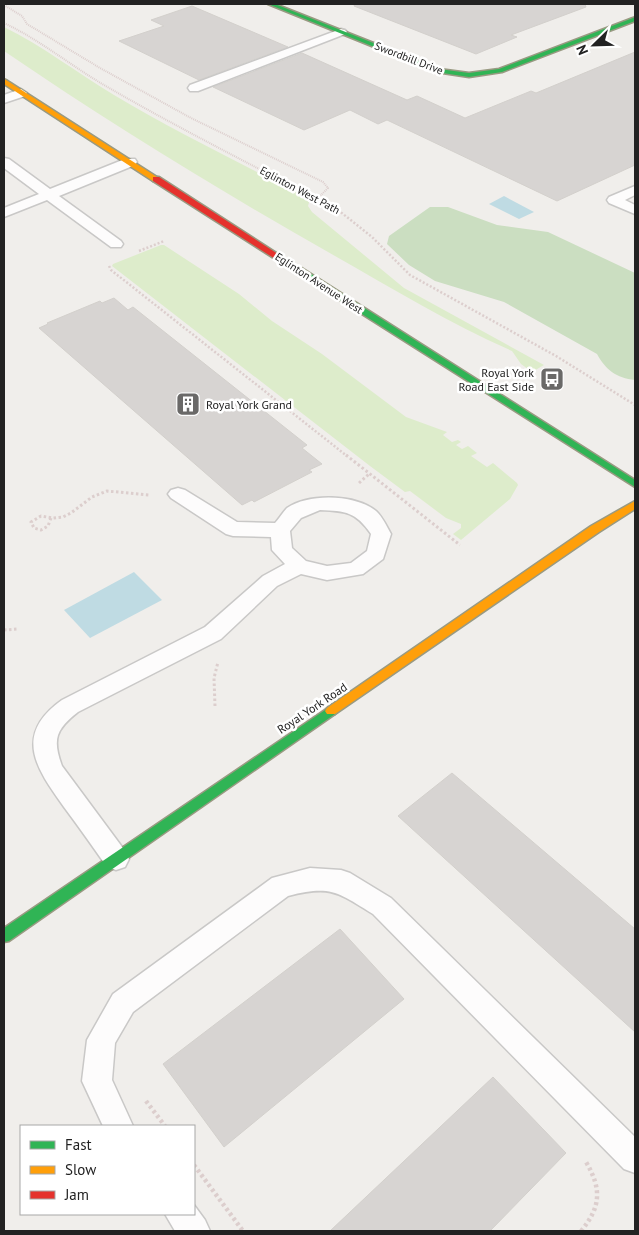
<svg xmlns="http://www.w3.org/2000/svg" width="639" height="1235" viewBox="0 0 639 1235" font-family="'PT Sans',sans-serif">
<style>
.grass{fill:#ddeccb}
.forest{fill:#cbdec1}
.water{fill:#bfdbe3}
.building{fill:#d7d4d2;stroke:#d3d0cc}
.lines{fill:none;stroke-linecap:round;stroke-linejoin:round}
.lane-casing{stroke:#c9c8c7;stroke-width:3}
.fast-casing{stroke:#999a82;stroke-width:3}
.slow-casing{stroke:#999a82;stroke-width:3}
.jam-casing{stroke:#999a82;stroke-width:3}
.path-far3{stroke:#dccecd;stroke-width:2;stroke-dasharray:1 1;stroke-linecap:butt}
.path-far2{stroke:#dccecd;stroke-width:2.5;stroke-dasharray:2 2;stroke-linecap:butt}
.path-far1{stroke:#dccecd;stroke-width:3;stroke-dasharray:2.5 2.5;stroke-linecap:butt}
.path{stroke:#dccecd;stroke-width:4.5;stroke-dasharray:3 3;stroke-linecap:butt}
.lane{fill:#fdfcfc;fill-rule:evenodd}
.fast{fill:#30b455;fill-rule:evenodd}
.slow{fill:#ff9f0a;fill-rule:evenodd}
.jam{fill:#e5322d;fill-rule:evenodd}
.labels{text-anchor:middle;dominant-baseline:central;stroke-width:5;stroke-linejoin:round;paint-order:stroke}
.far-street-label{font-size:11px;fill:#222;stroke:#fff}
.poi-label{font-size:12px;fill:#222;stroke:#fff;text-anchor:end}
.street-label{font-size:12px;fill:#222;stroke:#fff}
</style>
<rect width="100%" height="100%" fill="#f0eeeb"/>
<!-- grass -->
<g class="grass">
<path d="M4 27C43 46 77 73 114 95 178 133 244 165 310 199L308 206 312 212 404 288 544 365 532 372 521 364 512 351C451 324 393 289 335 256 222 192 111 124 4 51Z"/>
<polygon points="161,245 164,245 239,294 272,321 322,354 406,417 447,432 443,435 452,442 458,440 461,442 456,445 462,449 468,446 477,453 471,456 487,467 493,463 517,483 518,485 510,499 461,540 453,534 461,528 461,524 446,518 410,491 405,492 370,466 112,266 113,264"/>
</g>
<!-- forest -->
<path class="forest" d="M430 207H448L497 225 548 232 635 273V380C616 378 606 370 597 354L504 302 435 281 409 265 387 244 389 236Z"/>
<!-- water -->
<g class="water">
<polygon points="504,196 534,212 519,219 489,204"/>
<polygon points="134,572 162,600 90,638 64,610"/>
</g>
<!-- building -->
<g class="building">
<polygon points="355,4 585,4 586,7 511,35 517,37 476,54 354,6"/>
<polygon points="192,6 288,47 199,80 119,41 164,26 151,20"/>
<polygon points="635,52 635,165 557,201 387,120 378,124 350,110 304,130 213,87 302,53 407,100 417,96 465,118 531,91 536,93"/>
<polygon points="114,298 128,310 133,307 307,445 302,448 322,464 309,470 312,472 254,502 252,500 242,505 39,328 48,324 47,323 100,301 102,303"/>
<polygon points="452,773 635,929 635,1032 398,816"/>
<polygon points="340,929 404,999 224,1147 163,1064"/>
<polygon points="493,1077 566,1153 490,1231 330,1231"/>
</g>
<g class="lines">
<!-- lane casing -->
<g class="lane-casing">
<g id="lane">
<polygon points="341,29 345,30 347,32 345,34 198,91 190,91 188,88 190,85"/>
<polygon points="21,89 27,93 25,96 4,103 4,95"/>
<polygon points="4,158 9,159 50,189 125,159 135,159 137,162 135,165 59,196 121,241 123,244 121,247 111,247 47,200 4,217 4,208 39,194 4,168"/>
<polygon points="635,186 635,195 625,200 635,205 635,214 609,203 607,200 609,197"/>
<path d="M178 488 185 490 237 522 275 523C279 519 283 512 287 508 309 493 355 494 376 511 382 516 387 527 391 534L383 559 363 574 327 580 301 574 277 586 221 639 78 712C56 729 52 739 62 766L125 851 129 859 125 867 116 870 107 867C93 847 79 827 64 807 36 768 13 735 62 700L205 627 263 576 285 564 272 550 271 537 233 536 226 534 171 498 168 494 171 490ZM320 510C346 511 356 512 371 534L367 551 351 563 327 566 306 561 292 548 290 531 301 518Z"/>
<path d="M310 868 341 870 350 873 391 898 635 1137V1173L624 1169 373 914C337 892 331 885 288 896L133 1012 115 1043 112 1080 133 1126H103L82 1081 87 1040 113 994 272 878Z"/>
<polygon points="194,1205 205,1220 210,1231 175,1231 165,1214 194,1214"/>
</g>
</g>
<!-- fast casing -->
<g class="fast-casing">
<g id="fast">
<polygon points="268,4 275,4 439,69 469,73 499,69 633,18 635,17 635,21 502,72 469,77 436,72"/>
<polygon points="294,267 300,267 635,480 635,487 294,271"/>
<polygon points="331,706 335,708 337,711 335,714 9,941 4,942 4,928"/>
</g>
</g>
<!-- slow casing -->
<g class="slow-casing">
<g id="slow">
<polygon points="4,79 6,80 160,179 153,181 4,84"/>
<polygon points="635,501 635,509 599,532 335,714 327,714 325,711 327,708 591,526"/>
</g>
</g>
<!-- jam casing -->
<g class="jam-casing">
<polygon id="jam" points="153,177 159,177 301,269 294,271 153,181"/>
</g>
<!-- path-far3 -->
<g class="path-far3">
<polyline points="4,5 22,16 27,24 100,68 191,118 323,182 328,188 318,198"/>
<path d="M4 23C40 40 70 65 104 85 173 125 244 161 315 198"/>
</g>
<!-- path-far2 -->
<g class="path-far2">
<polyline points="313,197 338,210 372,237 410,275 556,356 635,405"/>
<polyline points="139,251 164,241"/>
<polyline points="109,266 111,270 347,456"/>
</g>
<!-- path-far1 -->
<g class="path-far1">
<polyline points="346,455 460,545"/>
<polyline points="359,483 369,474"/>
<polyline points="51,518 48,526 41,530 34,528 31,522 41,516 53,518 63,517 71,513 92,497 107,491 149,495"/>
<polyline points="4,630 18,629"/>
<polyline points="215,706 214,678 218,662"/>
</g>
<!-- path -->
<g class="path">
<polyline points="146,1101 165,1126"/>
<polyline points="194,1165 243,1231"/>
<path d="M581 1231C601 1207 602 1189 586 1162"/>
</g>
<!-- lane -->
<use href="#lane" class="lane"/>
<!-- fast -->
<use href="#fast" class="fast"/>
<!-- slow -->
<use href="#slow" class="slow"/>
<!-- jam -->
<use href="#jam" class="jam"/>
</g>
<!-- icons -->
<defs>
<g id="bus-square" transform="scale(1.25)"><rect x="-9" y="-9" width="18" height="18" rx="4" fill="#6a6968" stroke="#fff"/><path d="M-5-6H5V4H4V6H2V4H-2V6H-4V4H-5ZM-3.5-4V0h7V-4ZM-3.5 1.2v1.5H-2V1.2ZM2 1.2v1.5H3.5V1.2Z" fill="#fff"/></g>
<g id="building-square" transform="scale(1.25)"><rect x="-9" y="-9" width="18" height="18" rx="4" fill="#6a6968" stroke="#fff"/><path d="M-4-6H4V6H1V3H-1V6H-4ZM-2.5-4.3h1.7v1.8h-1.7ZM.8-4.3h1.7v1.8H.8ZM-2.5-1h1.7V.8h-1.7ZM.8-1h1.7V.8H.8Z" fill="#fff"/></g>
</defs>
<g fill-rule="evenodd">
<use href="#bus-square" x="552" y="379"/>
<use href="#building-square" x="188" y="404"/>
</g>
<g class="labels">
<!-- far-street labels -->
<g class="far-street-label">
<text transform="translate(409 58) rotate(21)">Swordbill Drive</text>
<text transform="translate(300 190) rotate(28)">Eglinton West Path</text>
<text transform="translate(319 283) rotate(33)">Eglinton Avenue West</text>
</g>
<!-- poi labels -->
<g class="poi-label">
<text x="534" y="372">Royal York<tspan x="534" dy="14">Road East Side</tspan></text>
<text x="206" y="404" text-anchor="start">Royal York Grand</text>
</g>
<!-- street labels -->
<g class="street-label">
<text transform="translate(312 708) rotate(-34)">Royal York Road</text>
</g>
</g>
<!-- border -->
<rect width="639" height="1235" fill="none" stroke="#222222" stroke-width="10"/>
<!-- legend -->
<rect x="20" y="1125" width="175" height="90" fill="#ffffff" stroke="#a7a7a7"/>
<rect x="30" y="1141" width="25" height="8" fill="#30b455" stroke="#a7a7a7"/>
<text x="65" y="1150" font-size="15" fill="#222222">Fast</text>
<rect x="30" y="1166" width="25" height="8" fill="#ff9f0a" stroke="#a7a7a7"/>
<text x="65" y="1175" font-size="15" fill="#222222">Slow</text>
<rect x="30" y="1191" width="25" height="8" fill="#e5322d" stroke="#a7a7a7"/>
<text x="65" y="1200" font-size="15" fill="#222222">Jam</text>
<!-- north arrow -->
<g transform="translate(594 45) rotate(247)" stroke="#ffffff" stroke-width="4" paint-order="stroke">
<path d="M0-4L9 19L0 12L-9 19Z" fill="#222222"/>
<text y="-8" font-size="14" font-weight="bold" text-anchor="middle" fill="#222222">N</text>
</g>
</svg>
